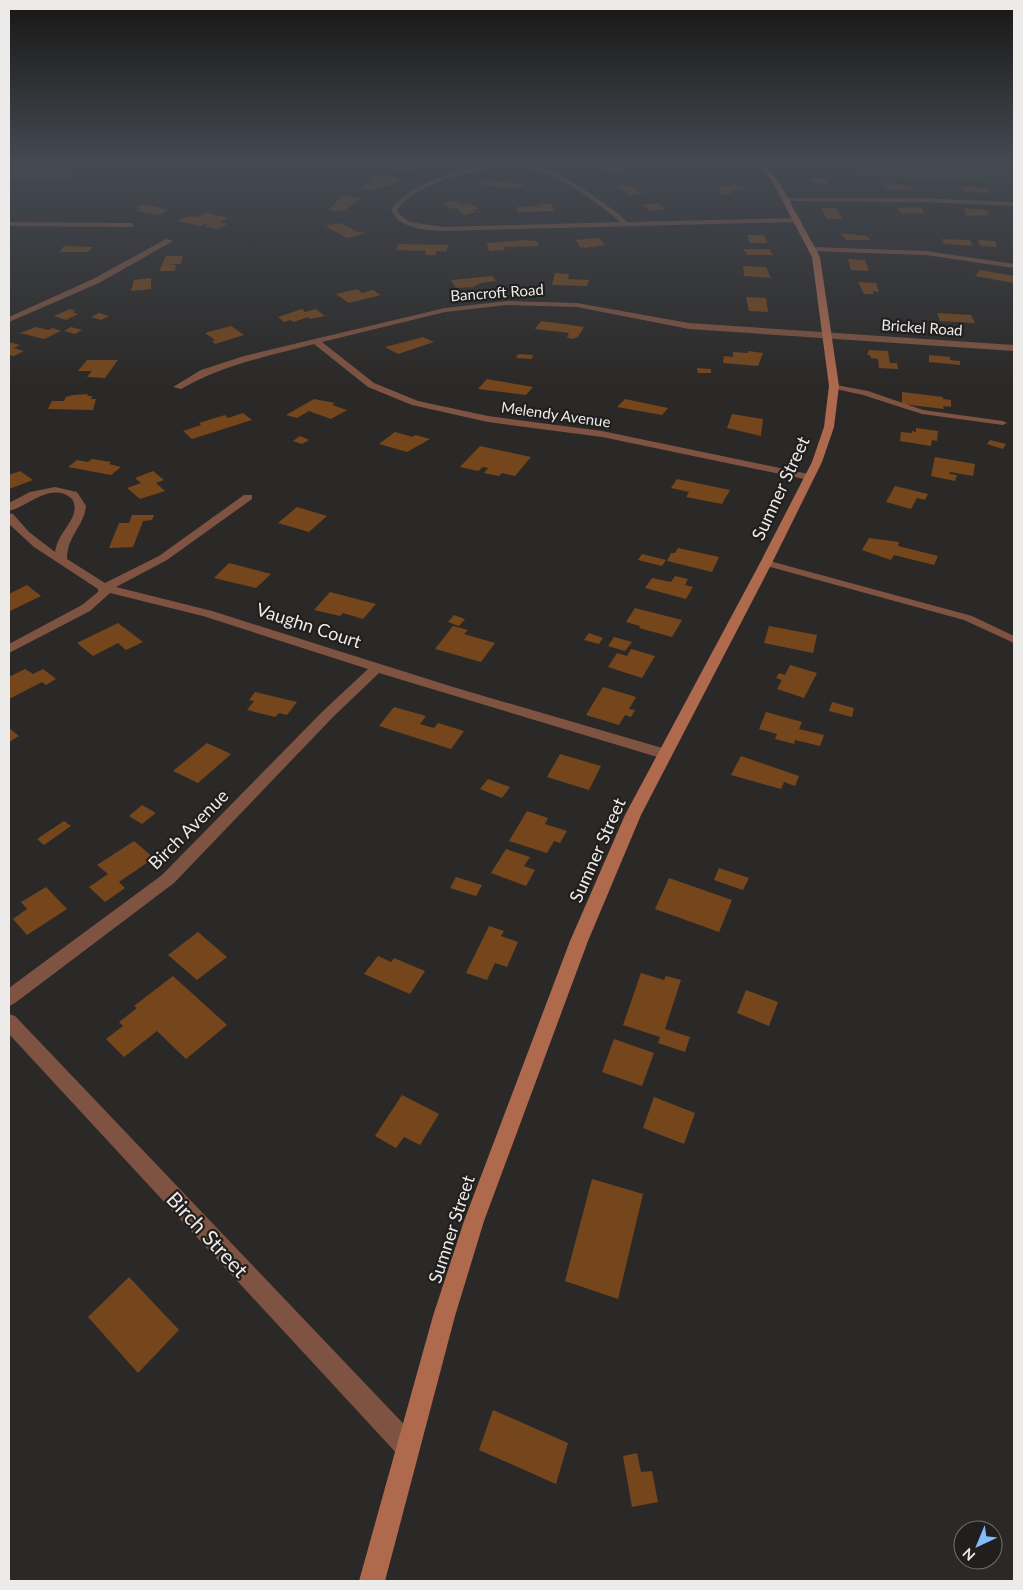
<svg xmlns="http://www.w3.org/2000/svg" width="1023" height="1590" viewBox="0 0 1023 1590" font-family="Lato,sans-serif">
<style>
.green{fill:#2a471e}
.building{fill:#75461c}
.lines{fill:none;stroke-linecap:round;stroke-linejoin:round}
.lane{fill:#7f5341;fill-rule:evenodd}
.street{fill:#7f5341;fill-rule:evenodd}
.secondary{fill:#af694d;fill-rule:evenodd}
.labels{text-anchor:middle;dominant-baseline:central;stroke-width:4.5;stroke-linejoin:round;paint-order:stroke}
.far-street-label{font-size:15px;fill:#edebea;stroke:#211f1e}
.street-label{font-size:18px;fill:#edebea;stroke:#211f1e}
.near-street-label{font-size:21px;fill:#edebea;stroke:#211f1e}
</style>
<rect width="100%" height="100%" fill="#2b2927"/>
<!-- green -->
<g class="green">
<polygon points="9,162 79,162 67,181 9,180"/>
<polygon points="782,162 1014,162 1014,184 794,172"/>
</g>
<!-- building -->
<g class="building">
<polygon points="412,162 435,162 439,163 403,171 391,168"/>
<polygon points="618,162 626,167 622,168 629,172 611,174 597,165"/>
<polygon points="386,176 402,179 389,187 383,186 374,190 360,188 372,181 367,180 373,177"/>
<polygon points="811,178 824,178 828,185 811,182"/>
<polygon points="484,180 504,182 526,185 518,189 478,184"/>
<polygon points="884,183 909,185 914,190 889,190"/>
<polygon points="623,184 635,188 633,188 643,194 630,196 620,188 611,186"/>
<polygon points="738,185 749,189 731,191 732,194 721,194 718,186"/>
<polygon points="971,186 988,189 990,193 965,192 962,187"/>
<polygon points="343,196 361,198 344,211 328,210"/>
<polygon points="456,201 462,204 469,203 479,209 472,210 476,212 464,215 457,208 451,209 441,203"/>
<polygon points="657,203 666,209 651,211 642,205"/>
<polygon points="143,204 169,210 158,215 136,211 141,209 135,208"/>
<polygon points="538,204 551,204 554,211 518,212 516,207 539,206"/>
<polygon points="920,207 925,213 902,214 897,208"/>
<polygon points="821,208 836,208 843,219 827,219"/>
<polygon points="964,208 986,210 989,215 966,216"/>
<polygon points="207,213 229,218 219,222 228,224 217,229 204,226 210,224 207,223 201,226 177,221 189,216 197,217"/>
<polygon points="340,223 358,232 366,233 347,238 325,226"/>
<polygon points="841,233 867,236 870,240 846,240"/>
<polygon points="747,235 764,235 768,243 750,243"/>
<polygon points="595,238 600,239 605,245 585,248 580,247 576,240"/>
<polygon points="942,239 970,240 973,246 944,244"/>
<polygon points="525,240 537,241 539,246 504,247 505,250 489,251 487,243"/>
<polygon points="978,240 995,241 997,247 980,246"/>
<polygon points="398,244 448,245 446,252 437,251 435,255 425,255 426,251 396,250"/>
<polygon points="64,246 93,247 88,252 59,252"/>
<polygon points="743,249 769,249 773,255 747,255"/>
<polygon points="166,256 183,256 181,264 170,264 176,265 175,271 159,271"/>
<polygon points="848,259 865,260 869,271 851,270"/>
<polygon points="743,266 766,267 771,278 744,276"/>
<polygon points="980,270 1014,276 1014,283 975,276"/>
<polygon points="555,273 569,274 568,279 589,280 587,286 552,285"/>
<polygon points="492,276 496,281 481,283 474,286 475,287 456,288 451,280"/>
<polygon points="151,278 151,289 131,291 134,280"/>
<polygon points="858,282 876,283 879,292 873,291 874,294 864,294"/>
<polygon points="357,289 362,293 373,290 381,295 349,303 336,294"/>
<polygon points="746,297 766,298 768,312 749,311"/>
<polygon points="70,309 76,311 72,312 78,314 66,320 54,316"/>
<polygon points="302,309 305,312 316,309 325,316 310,319 308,317 294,322 290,320 284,322 278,317"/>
<polygon points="99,313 109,316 101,320 91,317"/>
<polygon points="937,313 971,315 975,323 940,321"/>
<polygon points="541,321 571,325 584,327 578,337 571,339 567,337 569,333 535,329"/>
<polygon points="231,326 244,335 215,344 212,341 215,340 205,333"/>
<polygon points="36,327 49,330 52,328 61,331 44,339 20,333"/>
<polygon points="71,327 82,330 75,334 64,331"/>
<polygon points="423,337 434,342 398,354 385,347"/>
<polygon points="9,342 20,345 14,348 24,351 14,356 9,355"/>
<polygon points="869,350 888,351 890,363 897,363 898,369 879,368 878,359 871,358 870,355 867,355"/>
<polygon points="748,351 763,353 758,366 723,363 724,356 733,357 733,352 748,353"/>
<polygon points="518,354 533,355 532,359 516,358"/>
<polygon points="929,355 950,357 950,360 960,361 960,365 929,362"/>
<polygon points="87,360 118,360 105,378 87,377 92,371 78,371"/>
<polygon points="697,368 711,369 711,373 698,373"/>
<polygon points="487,379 533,387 526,395 478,389"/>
<polygon points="902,392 943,397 943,399 951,400 951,407 943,406 944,409 902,404"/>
<polygon points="88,394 87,396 92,396 91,399 96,399 93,410 48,409 52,401 64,401 66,397 73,395"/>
<polygon points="314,399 335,403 332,405 347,410 331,419 309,411 297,418 286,415"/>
<polygon points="625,399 668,408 662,415 617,407"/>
<polygon points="243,413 252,420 192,439 183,431 201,425 199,423 225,415 228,418"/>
<polygon points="732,414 763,419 761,436 727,428"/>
<polygon points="916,428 938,431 937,441 932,440 931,446 900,441 901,432 912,433 912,431 916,432"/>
<polygon points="395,432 413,437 415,435 430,439 407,452 379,444"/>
<polygon points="300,436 309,440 302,444 293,441"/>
<polygon points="990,440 1006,444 1003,449 987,444"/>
<polygon points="480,446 531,457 515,476 502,473 499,476 484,473 488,468 483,467 478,471 460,467"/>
<polygon points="935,457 975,464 973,476 950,472 949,474 957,475 955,481 931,476"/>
<polygon points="92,459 111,462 109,464 121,467 111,475 68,467 77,460 88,462"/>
<polygon points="20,471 33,480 9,489 9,475"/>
<polygon points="153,471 164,480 156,483 165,491 140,499 127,488 141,483 135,478"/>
<polygon points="677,479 730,490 722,504 686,497 689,492 671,488"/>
<polygon points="895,486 928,494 925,500 917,498 911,509 886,502"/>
<polygon points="297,507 327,516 309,532 278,523"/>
<polygon points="132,515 154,515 152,520 143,521 133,547 109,548 119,523 129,523"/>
<polygon points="869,538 899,542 898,546 938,556 934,565 894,555 891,560 862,550"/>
<polygon points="678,548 719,557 712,572 667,561 671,553 675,553"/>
<polygon points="642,554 666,560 662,566 638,560"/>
<polygon points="229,563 271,574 256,588 214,578"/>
<polygon points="675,576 688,579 685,585 693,587 686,599 645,588 652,578 671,582"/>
<polygon points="27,585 41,596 10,611 9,594"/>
<polygon points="330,592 376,604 363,619 343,613 340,616 314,610"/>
<polygon points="635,608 682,620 672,637 639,628 640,626 626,622"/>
<polygon points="454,615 465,619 459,626 448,622"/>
<polygon points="118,623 143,642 126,650 118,643 93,656 77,643"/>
<polygon points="453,626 468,630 464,634 495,643 481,662 435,649"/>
<polygon points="769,626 817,635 813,653 764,643"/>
<polygon points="589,633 603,638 599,644 584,640"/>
<polygon points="614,637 632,642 625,651 608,646"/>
<polygon points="631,649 655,656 642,678 608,667 617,653 627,656"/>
<polygon points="790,665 817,673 804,698 777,689 782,680 776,678 779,673 785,675"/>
<polygon points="25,669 33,674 43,669 56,679 46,685 42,682 9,699 9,677"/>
<polygon points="603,687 636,697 629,709 635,710 631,717 625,715 619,725 586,715"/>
<polygon points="255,692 297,702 287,715 279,713 275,717 247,710 254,701 249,700"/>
<polygon points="832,702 854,708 852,717 829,711"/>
<polygon points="394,707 426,716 420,724 434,728 438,723 464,731 451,749 379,726"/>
<polygon points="766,712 802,722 799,729 824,735 820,746 795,740 794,744 775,739 777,734 759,729"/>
<polygon points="9,728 19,736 9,742"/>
<polygon points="207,743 231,754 198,783 173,771"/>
<polygon points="560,754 601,766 589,790 547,777"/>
<polygon points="741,756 799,776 795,786 784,782 781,789 731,775"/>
<polygon points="488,779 510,787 502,798 480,789"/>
<polygon points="142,805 156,813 142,824 129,816"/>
<polygon points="527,811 548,818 545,824 567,831 560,843 554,841 547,853 509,841"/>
<polygon points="64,821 71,826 44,845 37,839"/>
<polygon points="134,841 154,858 119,882 125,888 105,902 89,887 108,874 97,865"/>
<polygon points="506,849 530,857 524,866 535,870 526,886 491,873"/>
<polygon points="719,868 749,878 743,890 714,880"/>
<polygon points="456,877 482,885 476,896 450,888"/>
<polygon points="669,878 732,900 719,932 655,909"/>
<polygon points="46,887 67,909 27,935 13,919 27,909 21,902"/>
<polygon points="489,926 504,931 501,936 518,942 507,967 495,963 487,980 466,973"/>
<polygon points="198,932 227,957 197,980 168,955"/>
<polygon points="378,956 391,962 394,958 425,971 410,994 364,974"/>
<polygon points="641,973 664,980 666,976 681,980 665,1029 690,1037 685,1052 658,1043 660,1037 623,1025"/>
<polygon points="173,976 227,1025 186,1059 157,1031 124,1057 106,1039 123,1026 119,1022 137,1008 134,1006"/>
<polygon points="746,990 778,1002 769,1026 737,1013"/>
<polygon points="614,1039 654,1053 642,1086 602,1072"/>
<polygon points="402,1095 439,1114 420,1145 404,1137 396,1148 375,1136"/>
<polygon points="654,1097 695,1113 684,1144 643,1128"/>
<polygon points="592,1179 643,1194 618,1299 565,1281"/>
<polygon points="129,1277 179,1330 138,1373 88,1317"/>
<polygon points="493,1410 568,1443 556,1484 479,1450"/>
<polygon points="637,1453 641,1472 652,1471 658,1502 632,1507 623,1456"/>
</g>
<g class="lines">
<!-- lane -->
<g class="lane">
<polygon points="831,384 868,391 923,410 1003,421 1007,423 1003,425 922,414 863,395 831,388"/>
<polygon points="766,560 972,616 1014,636 1014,643 964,620 763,565 761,563"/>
</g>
<!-- street -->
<g class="street">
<path d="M509 163C557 166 582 187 620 215L627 222 798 218 801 220 798 222 443 231C424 230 400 229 391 210 410 180 475 165 509 163ZM509 166C543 169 568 182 596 203 604 209 613 215 620 222L443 227 410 222 400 215 397 210C415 183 478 168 509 166Z"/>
<polygon points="787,198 921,198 1014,202 1014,206 921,202 785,201"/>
<polygon points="9,222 131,223 135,225 131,227 9,226"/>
<polygon points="166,239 173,241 99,283 9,322 9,317 93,279"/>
<polygon points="813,247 926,251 1014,264 1014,268 926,255 810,251 810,247"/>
<path d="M507 301 577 303 689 323 1014 345V351L689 329 577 307 507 305 445 312 322 342 374 383 418 401 488 416 602 431 813 475 814 477 809 480 602 437 488 422 412 405 368 387 314 344C268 356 223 365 181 389L173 387 201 370 244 356 445 308Z"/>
<path d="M55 487 77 492 86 506C84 526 67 536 67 559L105 583 159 556 244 495H252V499L167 560 116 587 212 611 453 687 669 750 671 754 664 759 379 673 333 717 174 883 15 1003 9 1006V988L162 875 323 711 368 669 203 616 110 593 90 611 9 653V644L82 605 98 592V589L34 547 9 524V513L13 514 29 532 55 552C57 537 67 529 73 516 75 510 76 503 71 498 51 481 25 508 9 511V503L30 492Z"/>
<polygon points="9,1014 15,1016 417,1438 420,1447 417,1456 408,1459 399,1456 9,1034"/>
</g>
<!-- secondary -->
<polygon class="secondary" points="757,162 763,162 779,182 820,257 839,386 834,427 822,462 772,563 641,815 588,941 484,1221 455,1316 385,1581 359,1581 433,1316 464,1221 570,941 625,815 760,563 812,462 824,427 829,386 812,257 773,183"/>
</g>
<!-- sky -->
<linearGradient id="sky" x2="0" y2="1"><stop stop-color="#181715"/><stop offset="0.42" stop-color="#444952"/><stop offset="1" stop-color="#444952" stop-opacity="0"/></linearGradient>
<rect width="1023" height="385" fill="url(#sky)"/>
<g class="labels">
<!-- far-street labels -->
<g class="far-street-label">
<text transform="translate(497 292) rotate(-4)">Bancroft Road</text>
<text transform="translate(922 327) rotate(4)">Brickel Road</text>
<text transform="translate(556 414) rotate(8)">Melendy Avenue</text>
</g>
<!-- street labels -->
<g class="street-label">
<text transform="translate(780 488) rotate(-65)">Sumner Street</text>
<text transform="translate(309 625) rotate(18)">Vaughn Court</text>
<text transform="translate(188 829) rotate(-45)">Birch Avenue</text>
<text transform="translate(597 850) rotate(-66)">Sumner Street</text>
<text transform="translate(451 1229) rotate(-72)">Sumner Street</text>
</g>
<!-- near-street labels -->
<g class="near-street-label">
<text transform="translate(208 1234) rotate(47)">Birch Street</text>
</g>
</g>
<!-- border -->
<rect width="1023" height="1590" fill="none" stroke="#edebea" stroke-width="20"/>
<!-- north arrow -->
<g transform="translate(978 1545) rotate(224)"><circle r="24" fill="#211f1e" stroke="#737170"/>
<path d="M0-4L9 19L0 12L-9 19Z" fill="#80bdfa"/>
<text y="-8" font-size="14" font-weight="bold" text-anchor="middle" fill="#edebea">N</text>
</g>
</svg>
